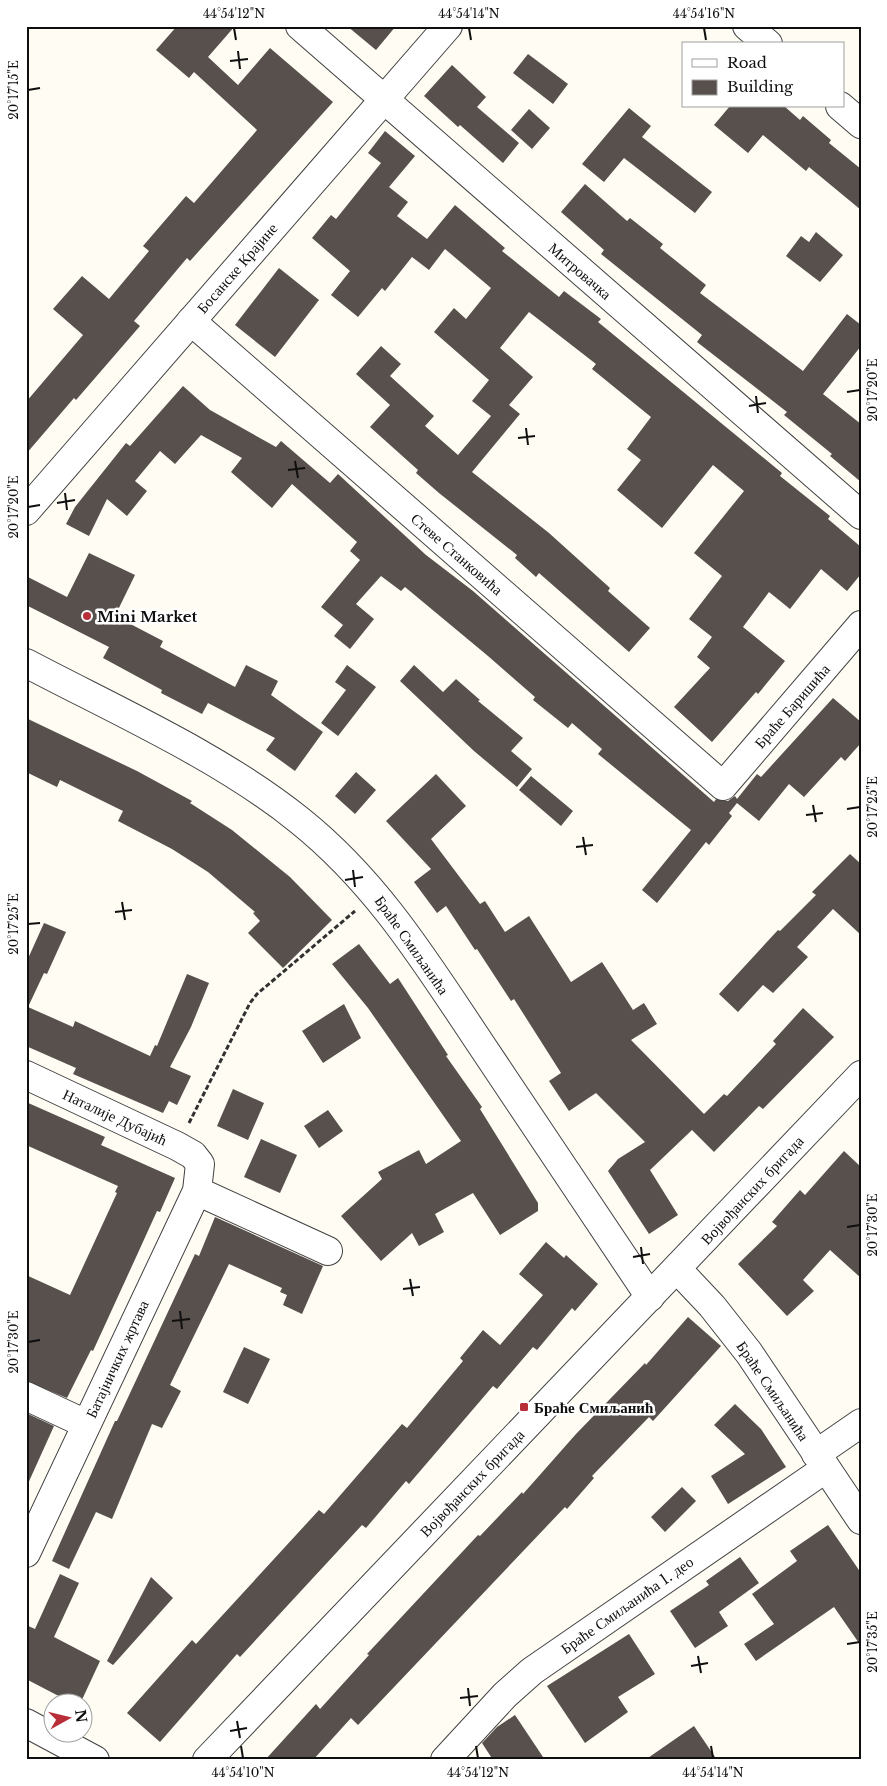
<svg xmlns="http://www.w3.org/2000/svg" width="887" height="1786" viewBox="0 0 887 1786" font-family="'Libre Baskerville',serif">
<style>
.building{fill:#57504c}
.lines{fill:none;stroke-linecap:round;stroke-linejoin:round}
.minor-casing{stroke:#424242;stroke-width:30}
.path{stroke:#313131;stroke-width:3;stroke-dasharray:5 2.5;stroke-linecap:butt}
.minor{stroke:#fff;stroke-width:28}
.ticks{fill:none;stroke:#0f0f0f;stroke-width:2}
.poi-dot{fill:#b82f3a;stroke:#fff;stroke-width:2}
.labels{text-anchor:middle;dominant-baseline:central;stroke-width:5;stroke-linejoin:round;paint-order:stroke}
.street-label{font-size:15px;fill:#0f0f0f;stroke:#fff}
.poi-label{font-size:15px;font-weight:bold;fill:#0f0f0f;stroke:#fff;text-anchor:start}
.neatline{fill:none;stroke:#0f0f0f;stroke-width:2}
.ticks-label{font-size:12px;text-anchor:middle;fill:#0f0f0f}
</style>
<rect width="100%" height="100%" fill="#fefcf3"/>
<!-- building -->
<g class="building">
<polygon points="177,26 235,26 208,57 238,85 270,48 333,102 190,261 187,258 134,321 140,326 76,400 74,398 26,454 26,402 83,335 53,309 82,276 109,299 149,251 143,246 186,196 194,203 257,130 194,72 189,78 156,50"/>
<polygon points="347,26 396,26 376,50"/>
<polygon points="528,54 568,84 553,104 513,73"/>
<polygon points="452,65 486,97 477,107 519,143 503,163 460,125 458,127 424,96"/>
<polygon points="730,106 784,106 800,120 803,116 831,140 829,143 861,169 861,210 809,167 806,171 763,135 748,153 714,125"/>
<polygon points="629,108 651,126 642,137 712,192 695,213 624,158 604,182 582,164"/>
<polygon points="529,109 550,128 532,149 511,130"/>
<polygon points="385,131 415,156 389,187 408,202 397,216 427,239 455,205 505,248 502,251 559,297 564,291 601,319 598,322 782,473 780,476 830,516 828,519 861,547 861,574 847,591 821,569 790,609 769,592 743,627 785,661 758,694 756,692 712,742 674,707 710,668 697,657 712,637 689,619 722,576 694,553 744,491 713,465 662,528 617,490 641,460 627,449 651,417 592,369 596,364 529,312 500,348 533,377 509,405 520,414 472,472 549,533 610,588 608,591 650,628 629,652 539,573 536,577 515,558 517,555 439,493 416,473 418,470 370,427 390,405 356,374 381,346 401,364 390,376 434,416 425,426 458,455 491,416 472,401 489,380 434,332 454,308 466,319 491,288 445,249 429,270 412,257 385,291 382,288 358,317 331,295 350,271 312,238 331,215 336,219 381,163 368,153"/>
<polygon points="585,184 627,221 630,218 663,244 660,248 706,285 700,293 803,371 847,314 861,325 861,346 823,394 861,424 861,482 830,456 832,454 784,415 787,412 697,342 702,335 601,254 604,250 561,212"/>
<polygon points="816,232 843,255 820,282 786,256 801,236 809,242"/>
<polygon points="279,268 319,300 275,357 235,325"/>
<polygon points="183,386 210,410 276,447 281,441 330,483 338,474 426,555 473,591 714,802 716,799 728,801 735,796 737,799 757,774 761,777 833,698 861,722 861,743 845,761 841,757 804,797 789,784 759,821 737,803 729,813 732,816 709,845 706,842 657,903 642,890 691,830 598,754 602,749 572,723 568,728 533,700 535,697 488,656 405,587 401,591 381,576 356,604 374,619 350,649 334,636 343,625 321,607 360,560 350,551 357,542 292,484 272,508 231,472 242,458 201,435 175,464 160,451 135,481 147,491 127,516 107,499 89,536 66,524 75,507 126,443 130,446"/>
<polygon points="89,553 135,575 115,616 163,641 160,647 235,687 246,665 278,681 271,695 323,732 295,771 266,750 275,738 208,703 202,714 161,693 162,690 103,658 109,647 26,605 26,576 67,597"/>
<polygon points="347,665 376,687 338,736 321,723 346,690 335,682"/>
<polygon points="414,665 443,692 456,679 480,700 478,701 523,738 511,751 532,769 517,787 474,751 400,681"/>
<polygon points="26,718 137,771 192,801 190,803 232,830 290,877 332,920 283,968 248,933 260,921 253,913 255,912 208,872 172,849 118,821 123,811 60,780 57,787 26,772"/>
<polygon points="356,772 376,790 355,814 335,796"/>
<polygon points="436,774 466,806 431,839 480,904 485,901 505,932 529,916 571,982 602,962 633,1010 644,1003 657,1024 631,1040 704,1114 724,1094 727,1096 776,1044 773,1041 803,1008 834,1037 763,1109 759,1106 714,1152 692,1130 650,1170 678,1215 649,1234 608,1171 618,1159 645,1142 596,1093 569,1111 549,1081 561,1073 514,999 511,1001 477,949 475,950 446,906 437,913 414,882 431,869 386,821"/>
<polygon points="531,776 573,811 561,826 519,790"/>
<polygon points="850,854 861,864 861,935 833,909 797,947 808,957 773,993 763,985 738,1012 719,994 778,930 780,931 816,895 812,892"/>
<polygon points="44,923 66,932 47,974 44,973 28,1007 73,1027 75,1021 150,1056 155,1045 157,1046 187,974 209,983 191,1027 170,1067 191,1076 177,1105 169,1101 163,1113 73,1074 76,1068 26,1046 26,963"/>
<polygon points="359,944 390,984 398,978 448,1055 446,1056 482,1107 480,1109 538,1203 538,1211 500,1235 473,1193 435,1214 444,1232 419,1246 412,1233 381,1261 341,1216 382,1179 378,1172 419,1150 426,1164 461,1141 368,1008 332,964"/>
<polygon points="344,1004 361,1038 323,1063 302,1031"/>
<polygon points="233,1089 264,1103 248,1140 217,1126"/>
<polygon points="26,1102 105,1137 101,1145 175,1178 160,1212 157,1211 137,1255 93,1351 91,1350 67,1398 26,1381 26,1275 70,1295 117,1193 115,1192 118,1186 26,1145"/>
<polygon points="328,1110 343,1131 319,1148 304,1126"/>
<polygon points="261,1139 297,1155 280,1193 244,1177"/>
<polygon points="844,1151 861,1167 861,1278 830,1250 803,1280 814,1291 787,1316 738,1264 777,1226 772,1222 800,1190 805,1195"/>
<polygon points="215,1217 323,1266 302,1314 283,1305 287,1295 280,1292 282,1288 229,1264 170,1385 181,1391 162,1428 152,1424 112,1519 96,1512 69,1569 52,1561 115,1421 117,1421 195,1254 199,1256"/>
<polygon points="546,1242 564,1258 566,1255 598,1284 575,1311 572,1308 537,1350 533,1347 497,1389 493,1386 409,1484 406,1481 366,1528 362,1525 240,1657 237,1654 160,1742 127,1713 192,1640 196,1644 319,1510 324,1514 402,1424 407,1428 463,1361 460,1358 483,1330 500,1345 543,1295 519,1274"/>
<polygon points="688,1317 721,1346 653,1421 649,1417 592,1476 594,1478 567,1509 565,1507 358,1725 351,1718 313,1760 265,1760 316,1704 320,1709 369,1655 367,1654 478,1535 480,1536 522,1492 523,1494 576,1434 645,1363 646,1365"/>
<polygon points="244,1347 270,1359 248,1404 223,1392"/>
<polygon points="735,1404 761,1429 786,1467 728,1504 711,1476 745,1454 714,1425"/>
<polygon points="26,1413 54,1426 26,1488"/>
<polygon points="682,1487 696,1501 665,1532 651,1517"/>
<polygon points="828,1525 861,1573 861,1646 834,1607 756,1661 744,1644 774,1624 752,1594 797,1561 790,1551"/>
<polygon points="740,1557 759,1583 719,1612 728,1626 695,1648 670,1611 709,1585 706,1581"/>
<polygon points="60,1574 79,1583 54,1637 100,1661 80,1704 74,1704 26,1679 26,1625 35,1629"/>
<polygon points="151,1577 173,1598 113,1665 107,1661"/>
<polygon points="629,1634 655,1674 618,1697 628,1712 585,1743 547,1686"/>
<polygon points="515,1715 545,1760 493,1760 482,1743 497,1727"/>
<polygon points="694,1726 717,1760 645,1760"/>
</g>
<g class="lines">
<!-- minor casing -->
<g class="minor-casing">
<g id="minor">
<polyline points="300,26 861,515"/>
<polyline points="747,26 768,44"/>
<polyline points="840,106 861,124"/>
<polyline points="191,321 723,786 861,625"/>
<polyline points="26,511 448,26"/>
<path d="M26 663C115 710 221 757 299 820 378 883 427 964 482 1046 538 1130 594 1213 650 1297"/>
<polyline points="26,1075 177,1146 193,1155 200,1164 197,1191 26,1553"/>
<polyline points="197,1191 328,1251"/>
<polyline points="677,1269 712,1306 749,1353 861,1520"/>
<polyline points="26,1396 86,1424"/>
<polyline points="816,1454 861,1423"/>
<polyline points="26,1723 95,1760"/>
<polyline points="207,1760 861,1075"/>
<polyline points="445,1760 505,1695 532,1671 825,1469"/>
</g>
</g>
<!-- path -->
<polyline class="path" points="189,1123 250,1003 257,994 355,911"/>
<!-- minor -->
<use href="#minor" class="minor"/>
</g>
<!-- ticks -->
<path class="ticks" d="M234 28 236 40M469 28 471 40M704 28 706 40M238 51 240 69M230 61 248 59M28 90 40 88M847 392 860 390M756 396 758 413M749 406 766 403M526 428 528 445M518 438 535 436M295 461 298 478M288 470 305 468M65 493 67 510M57 503 75 500M28 507 40 505M813 805 816 822M847 809 860 807M806 815 823 813M583 837 586 855M576 847 593 845M353 870 355 887M345 880 363 877M122 902 125 920M115 912 132 910M28 924 40 923M847 1227 860 1225M641 1247 643 1264M633 1257 650 1254M410 1279 413 1296M403 1289 420 1287M180 1311 182 1329M172 1321 190 1319M28 1342 40 1340M847 1644 860 1642M698 1656 701 1673M691 1666 708 1663M468 1688 470 1706M460 1698 478 1696M237 1721 240 1738M230 1731 247 1728M241 1746 243 1758M476 1746 478 1758M711 1746 713 1758"/>
<!-- markers -->
<g class="poi-dot">
<circle cx="87" cy="616" r="5"/>
<rect x="519" y="1402" width="10" height="10" rx="2.5"/>
</g>
<g class="labels">
<!-- street labels -->
<g class="street-label">
<text transform="translate(237 268) rotate(-49)">Босанске Крајине</text>
<text transform="translate(580 271) rotate(41)">Митровачка</text>
<text transform="translate(457 554) rotate(41)">Стеве Станковића</text>
<text transform="translate(792 706) rotate(-49)">Браће Баришића</text>
<text transform="translate(412 945) rotate(55)">Браће Смиљанића</text>
<text transform="translate(115 1117) rotate(25)">Наталије Дубајић</text>
<text transform="translate(752 1190) rotate(-47)">Војвођанских бригада</text>
<text transform="translate(117 1359) rotate(-65)">Батајничких жртава</text>
<text transform="translate(773 1391) rotate(56)">Браће Смиљанића</text>
<text transform="translate(472 1483) rotate(-46)">Војвођанских бригада</text>
<text transform="translate(627 1605) rotate(-35)">Браће Смиљанића 1. део</text>
</g>
<!-- poi labels -->
<g class="poi-label">
<text x="97" y="616">Mini Market</text>
<text x="534" y="1407">Браће Смиљанић</text>
</g>
</g>
<!-- border -->
<rect width="887" height="1786" fill="none" stroke="#ffffff" stroke-width="55"/>
<!-- legend -->
<rect x="682" y="42" width="162" height="65" fill="#ffffff" stroke="#9f9f9f"/>
<rect x="692" y="59" width="25" height="8" fill="#ffffff" stroke="#9f9f9f"/>
<text x="727" y="68" font-size="15" fill="#0f0f0f">Road</text>
<rect x="692" y="80" width="25" height="15" fill="#57504c" stroke="#9f9f9f"/>
<text x="727" y="92" font-size="15" fill="#0f0f0f">Building</text>
<!-- north arrow -->
<g transform="translate(68 1718) rotate(82)"><circle r="24" fill="#ffffff" stroke="#9f9f9f"/>
<path d="M0-4L9 19L0 12L-9 19Z" fill="#b82f3a"/>
<text y="-8" font-size="14" font-weight="bold" text-anchor="middle" fill="#0f0f0f">N</text>
</g>
<rect x="28" y="28" width="832" height="1730" class="neatline"/>
<g class="ticks-label">
<text x="234" y="18">44°54'12"N</text>
<text x="469" y="18">44°54'14"N</text>
<text x="704" y="18">44°54'16"N</text>
<text transform="translate(14 90) rotate(-90)" y="4">20°17'15"E</text>
<text transform="translate(873 390) rotate(-90)" y="4">20°17'20"E</text>
<text transform="translate(14 507) rotate(-90)" y="4">20°17'20"E</text>
<text transform="translate(873 807) rotate(-90)" y="4">20°17'25"E</text>
<text transform="translate(14 924) rotate(-90)" y="4">20°17'25"E</text>
<text transform="translate(873 1225) rotate(-90)" y="4">20°17'30"E</text>
<text transform="translate(14 1342) rotate(-90)" y="4">20°17'30"E</text>
<text transform="translate(873 1642) rotate(-90)" y="4">20°17'35"E</text>
<text x="243" y="1777">44°54'10"N</text>
<text x="478" y="1777">44°54'12"N</text>
<text x="713" y="1777">44°54'14"N</text>
</g>
</svg>
